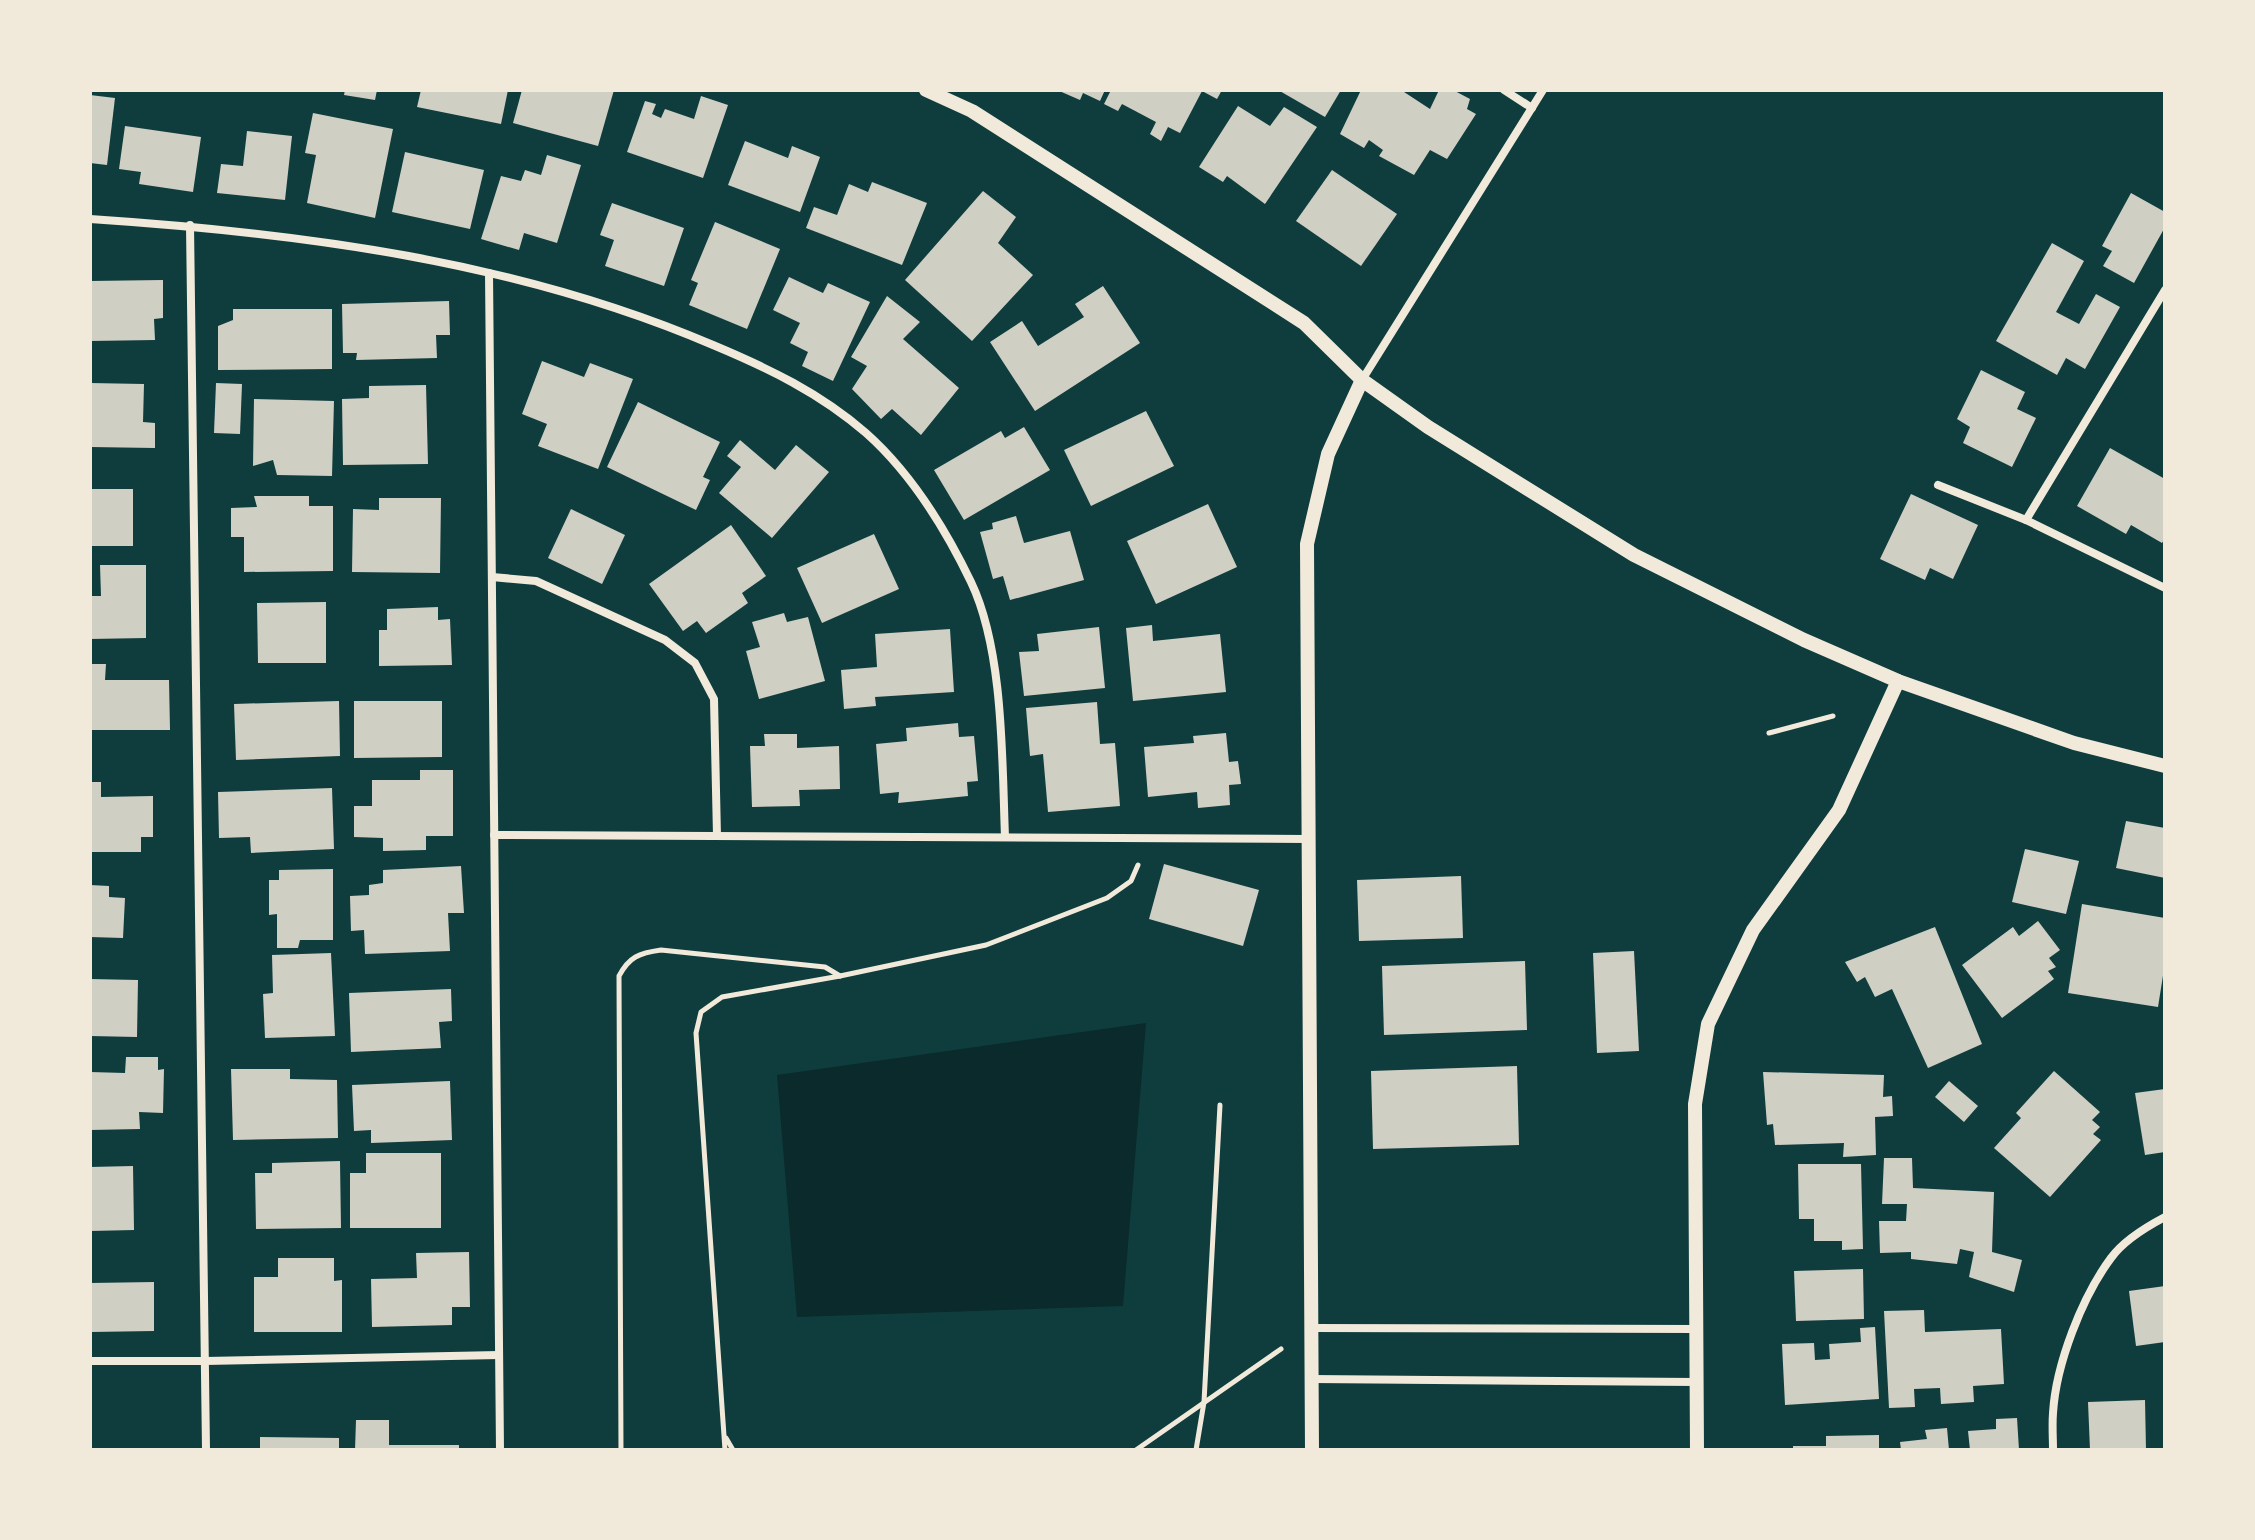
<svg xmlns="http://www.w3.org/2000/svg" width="2255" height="1540" viewBox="0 0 2255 1540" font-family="'Alegreya Sans',sans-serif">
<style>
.water{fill:#0a2a2b}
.building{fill:#cfcfc3}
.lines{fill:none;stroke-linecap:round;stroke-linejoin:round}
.path{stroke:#f1e9da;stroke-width:5}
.minor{stroke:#f1e9da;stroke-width:8}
.tertiary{stroke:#f1e9da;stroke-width:14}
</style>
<rect width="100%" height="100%" fill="#0f3d3e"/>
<!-- water -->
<polygon class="water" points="1146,1023 1123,1306 797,1317 777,1075"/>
<!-- building -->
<g class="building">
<polygon points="345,90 377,90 375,100 344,95"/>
<polygon points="421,90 508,90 501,124 417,107"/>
<polygon points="522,90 614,90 598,146 513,123"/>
<polygon points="1057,90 1105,90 1100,101 1083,93 1080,100"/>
<polygon points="1111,90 1222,90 1217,99 1202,91 1180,133 1168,127 1161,141 1150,134 1156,122 1122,104 1118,111 1104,104"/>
<polygon points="1278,90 1341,90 1325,117"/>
<polygon points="1361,90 1401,90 1430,109 1439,90 1453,90 1470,99 1467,109 1476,114 1447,159 1430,150 1414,175 1379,156 1383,150 1369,140 1364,148 1340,134"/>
<polygon points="90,95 115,98 107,165 90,163"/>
<polygon points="701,96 728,105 703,178 627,152 645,101 656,104 652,114 661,118 665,109 694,119"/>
<polygon points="1238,106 1270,126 1284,107 1317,127 1265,204 1227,176 1223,182 1199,167"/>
<polygon points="313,113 393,129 375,218 307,203 316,155 305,153"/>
<polygon points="125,126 201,137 193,192 139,184 141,172 119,169"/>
<polygon points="247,131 292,136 285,200 217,193 221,164 243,166"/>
<polygon points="745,141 788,158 792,146 820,157 800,212 728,185"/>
<polygon points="405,152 484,170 470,229 392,212"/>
<polygon points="547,155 581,165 557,243 524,233 519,250 481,239 501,176 521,181 525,170 541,175"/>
<polygon points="1332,170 1397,214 1361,266 1296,221"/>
<polygon points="872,182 927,203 902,265 806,228 814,207 837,215 849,184 868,192"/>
<polygon points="983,191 1016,217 998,243 1033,275 972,341 905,280"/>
<polygon points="2131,193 2165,212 2165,227 2134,283 2103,266 2112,251 2102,246"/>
<polygon points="612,203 684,228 664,286 605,266 614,240 600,235"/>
<polygon points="715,222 780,249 747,329 689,305 698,283 691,280"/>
<polygon points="2052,243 2084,261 2056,312 2079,324 2096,294 2120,307 2085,369 2066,358 2057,375 1996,341"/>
<polygon points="789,277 823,293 828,283 870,302 833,381 802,366 808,352 790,343 800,323 773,310"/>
<polygon points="163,280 163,318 154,319 155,340 90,341 90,281"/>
<polygon points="1103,286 1140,343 1035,411 990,342 1022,321 1038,346 1084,317 1075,304"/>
<polygon points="887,296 920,322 903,339 959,388 921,435 892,409 881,419 852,389 867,366 851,357"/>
<polygon points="449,301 450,335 436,335 437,358 356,360 357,353 343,353 342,304"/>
<polygon points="233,309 332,309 332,369 218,370 218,326 233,320"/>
<polygon points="542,361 584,377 590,363 633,379 598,469 538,446 547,424 522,414"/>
<polygon points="1981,370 2025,392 2017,409 2036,418 2012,467 1963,443 1970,427 1957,419"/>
<polygon points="90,383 144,384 143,422 155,423 155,448 90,447"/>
<polygon points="216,383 242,384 240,434 214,433"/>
<polygon points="426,385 428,464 343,465 342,399 369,398 369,386"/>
<polygon points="254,399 334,401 332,476 277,475 273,460 253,466"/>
<polygon points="638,402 720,442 703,477 710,480 696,510 607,467"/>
<polygon points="1146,411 1174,466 1091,506 1064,450"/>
<polygon points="1024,427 1050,470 964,520 934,470 1001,431 1005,438"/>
<polygon points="740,440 775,470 796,445 829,472 772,538 719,493 741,467 727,456"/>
<polygon points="2110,448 2165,479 2165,538 2162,543 2131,525 2126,534 2077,506"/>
<rect x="90" y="489" width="43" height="57"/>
<polygon points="1911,494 1978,525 1953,579 1930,568 1925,580 1880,559"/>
<polygon points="254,496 309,496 309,506 333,506 333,571 244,572 244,537 231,537 231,508 257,507"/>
<polygon points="379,498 441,498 440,573 352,572 353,509 379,510"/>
<polygon points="1208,504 1237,567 1156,604 1127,541"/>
<polygon points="571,509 625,535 602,584 548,558"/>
<polygon points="1016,516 1024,543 1070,531 1084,580 1010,600 1003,576 993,579 980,532 993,529 992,523"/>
<polygon points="731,525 766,576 742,593 748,603 706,633 697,621 683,631 649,584"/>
<polygon points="874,534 899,589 822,623 797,568"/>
<polygon points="100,565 146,565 146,638 90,639 90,596 101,596"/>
<polygon points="326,602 326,663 258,663 257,603"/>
<polygon points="438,607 438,620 450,619 452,665 379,666 379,630 387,630 387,609"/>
<polygon points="784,613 787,622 808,617 825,681 759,699 746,651 760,647 752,622"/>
<polygon points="1152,625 1153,641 1220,634 1226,692 1133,701 1126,628"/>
<polygon points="1099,627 1105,688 1024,696 1019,652 1039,651 1037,634"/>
<polygon points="950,629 954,692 875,697 876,706 844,709 841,670 877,667 875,634"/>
<polygon points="90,664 106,664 105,680 169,680 170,730 90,730"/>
<polygon points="339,701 340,756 236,760 234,704"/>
<polygon points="354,701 442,701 442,757 354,758"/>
<polygon points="1097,702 1100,744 1115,743 1120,806 1048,812 1043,754 1030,756 1026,708"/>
<polygon points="958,723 959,737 974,736 978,781 967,782 968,796 898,803 899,792 880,794 876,744 907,741 906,728"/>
<polygon points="1226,733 1229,762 1238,761 1241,784 1229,785 1230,805 1198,808 1197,792 1148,797 1144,747 1194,743 1193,736"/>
<polygon points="764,734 797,734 797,748 839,746 840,789 799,790 800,806 752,807 750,746 765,746"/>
<polygon points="420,770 453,770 453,836 426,836 426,850 383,851 383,838 354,837 354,806 372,806 372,780 420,780"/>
<polygon points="90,782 101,782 101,797 153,796 153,837 141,837 141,852 90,852"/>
<polygon points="332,788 334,849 251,853 250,837 219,838 218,792"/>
<polygon points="2126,821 2165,828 2165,878 2116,868"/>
<polygon points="2025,849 2079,861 2066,914 2012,902"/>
<polygon points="1164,864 1259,890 1243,946 1149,919"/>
<polygon points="461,866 464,913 448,913 450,951 365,954 364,930 351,931 350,896 369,895 369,885 383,883 383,870"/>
<polygon points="333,869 333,940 300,940 298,948 277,948 277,914 269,915 269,880 279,880 279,870"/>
<polygon points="1461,876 1463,938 1359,941 1357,880"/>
<polygon points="90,885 109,886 109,897 125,898 123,938 90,937"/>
<polygon points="2082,904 2165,918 2165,963 2158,1007 2068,993"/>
<polygon points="2038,921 2060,950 2049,958 2056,967 2048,971 2054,979 2002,1018 1962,965 2013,927 2019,936"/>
<polygon points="1935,927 1982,1044 1928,1068 1892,989 1875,997 1865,977 1857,982 1845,962"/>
<polygon points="1634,951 1639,1051 1597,1053 1593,953"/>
<polygon points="331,953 335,1036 265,1038 263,994 273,993 272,955"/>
<polygon points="1525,961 1527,1030 1384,1035 1382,966"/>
<polygon points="90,979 138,980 137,1037 90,1036"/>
<polygon points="451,989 452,1021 439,1022 441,1048 351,1052 349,993"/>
<polygon points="126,1057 158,1057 158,1070 164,1069 163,1113 139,1112 140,1129 90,1130 90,1072 125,1073"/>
<polygon points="1517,1066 1519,1145 1373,1149 1371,1071"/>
<polygon points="231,1069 290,1069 290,1079 337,1080 338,1138 233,1140"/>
<polygon points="2054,1071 2100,1112 2092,1120 2100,1127 2093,1134 2101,1140 2050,1197 1994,1148 2021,1118 2016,1113"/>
<polygon points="1763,1072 1884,1075 1883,1097 1892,1096 1893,1116 1875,1117 1876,1155 1843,1157 1844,1143 1775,1145 1773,1124 1767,1125"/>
<polygon points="450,1081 452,1140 371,1143 371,1130 354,1131 352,1085"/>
<polygon points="1949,1081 1978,1106 1964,1122 1935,1097"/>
<polygon points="2165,1089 2165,1152 2145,1155 2135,1093"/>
<polygon points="366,1153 441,1153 441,1228 350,1228 350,1173 366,1173"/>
<polygon points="1884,1158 1912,1158 1913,1188 1994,1192 1992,1252 2022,1260 2014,1292 1969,1277 1974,1252 1960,1249 1957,1264 1911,1259 1911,1252 1880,1253 1879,1221 1906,1221 1907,1204 1882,1204"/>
<polygon points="340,1161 341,1228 256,1229 255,1173 272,1173 272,1163"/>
<polygon points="1798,1164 1861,1164 1863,1249 1842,1250 1842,1241 1814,1241 1814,1219 1799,1219"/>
<polygon points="133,1166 134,1230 90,1231 90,1167"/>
<polygon points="469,1252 470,1307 452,1307 452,1325 372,1327 371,1279 417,1278 416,1253"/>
<polygon points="278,1258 334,1258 334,1281 342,1280 342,1332 254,1332 254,1277 278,1277"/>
<polygon points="1863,1269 1864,1319 1796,1321 1794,1271"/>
<polygon points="154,1282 154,1331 91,1332 90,1283"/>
<polygon points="2165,1286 2165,1342 2136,1346 2129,1291"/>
<polygon points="1924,1310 1925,1332 2001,1329 2004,1384 1973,1386 1974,1402 1941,1404 1940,1388 1914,1389 1915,1407 1889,1408 1884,1311"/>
<polygon points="1875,1327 1879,1399 1785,1405 1782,1344 1814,1343 1815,1360 1830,1359 1829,1344 1861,1342 1860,1328"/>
<polygon points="2145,1400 2146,1450 2090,1450 2088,1402"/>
<polygon points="2017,1418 2019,1450 1970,1450 1968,1431 1996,1429 1996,1419"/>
<polygon points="356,1420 389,1420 389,1445 459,1445 459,1450 355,1450"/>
<polygon points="1947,1428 1949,1450 1901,1450 1900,1442 1927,1439 1925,1430"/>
<polygon points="1879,1435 1879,1450 1793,1450 1793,1446 1826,1446 1826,1436"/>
<polygon points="260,1437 339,1438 339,1450 260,1450"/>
</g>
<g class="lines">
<!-- path -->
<g class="path">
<polyline points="1769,733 1833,716"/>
<polyline points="726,1438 733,1450"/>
<path d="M621 1450 619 976C629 957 639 953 661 950L825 967 840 976"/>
<polyline points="725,1450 696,1033 701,1012 722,997 840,976 986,945 1107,898 1131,881 1138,865"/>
<polyline points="1136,1450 1281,1349"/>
<polyline points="1196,1450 1204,1402 1220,1105"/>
</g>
<!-- minor -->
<g class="minor">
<polyline points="1504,90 1532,108"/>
<path d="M90 219C301 233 517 261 713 345 768 368 820 393 866 433 911 473 945 528 971 582 1004 651 1002 762 1005 837"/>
<polyline points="190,225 206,1450"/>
<polyline points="489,273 500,1450"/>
<polyline points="1362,380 1543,90"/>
<polyline points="1938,485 2026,520 2165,588"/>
<polyline points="2026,520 2165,290"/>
<polyline points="492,577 536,581 665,640 695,663 714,699 717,836"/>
<polyline points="494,835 1307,839"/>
<polyline points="1311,1328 1696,1329"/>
<polyline points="90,1361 205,1361 499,1355"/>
<polyline points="1311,1379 1696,1382"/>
<path d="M2053 1450C2053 1438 2052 1425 2053 1413 2056 1364 2082 1297 2111 1258 2124 1240 2146 1227 2165 1217"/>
</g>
<!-- tertiary -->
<g class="tertiary">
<polyline points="926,90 972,111 1304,323 1362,380 1428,427 1634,555 1804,640 1898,681 2074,743 2165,766"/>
<polyline points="1312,1450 1307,544 1328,454 1362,380"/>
<polyline points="1697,1450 1695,1104 1708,1024 1753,930 1839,810 1898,681"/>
</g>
</g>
<!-- border -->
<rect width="2255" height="1540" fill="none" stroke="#f1e9da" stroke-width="184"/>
</svg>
